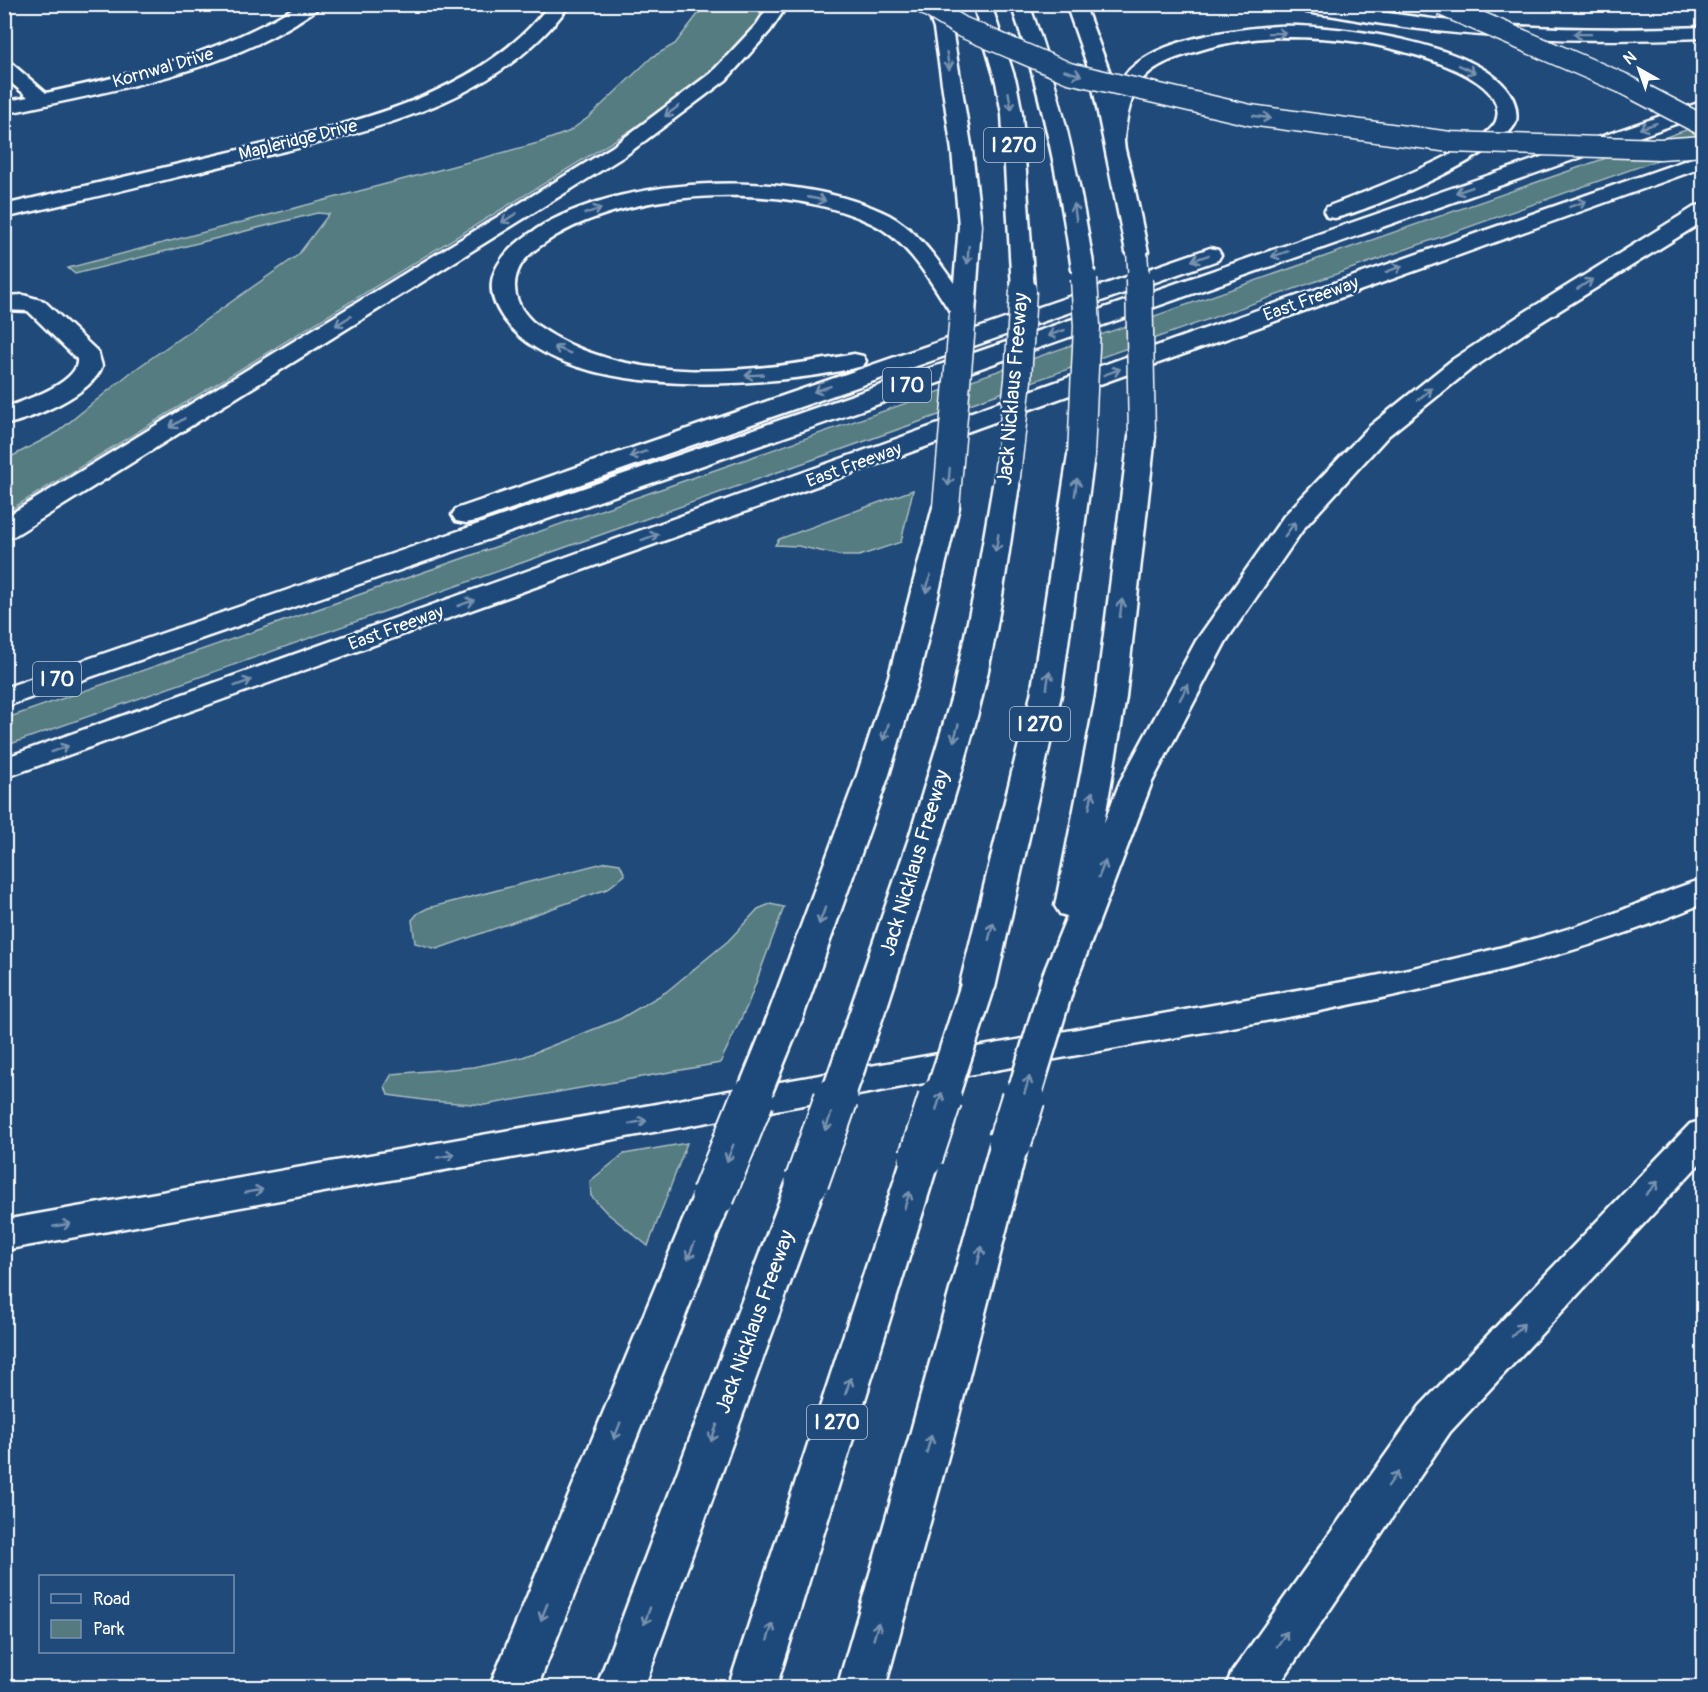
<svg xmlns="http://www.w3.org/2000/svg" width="1708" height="1692" viewBox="0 0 1708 1692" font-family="Pangolin,sans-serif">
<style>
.green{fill:#557b81;stroke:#aabdc0;stroke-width:1.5}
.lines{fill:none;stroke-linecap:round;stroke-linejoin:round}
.minor-casing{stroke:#fff;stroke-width:5}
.motorway-casing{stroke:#fff;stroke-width:5}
.minor{fill:#1f4a7a;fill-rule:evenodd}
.motorway{fill:#1f4a7a;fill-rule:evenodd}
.motorway-bridge-far3-casing{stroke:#fff;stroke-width:23;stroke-linecap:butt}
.motorway-bridge-far2-casing{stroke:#fff;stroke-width:29;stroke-linecap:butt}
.motorway-bridge-far1-casing{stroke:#fff;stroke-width:38;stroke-linecap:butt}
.motorway-bridge-casing{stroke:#fff;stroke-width:47;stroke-linecap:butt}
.motorway-bridge-far3{stroke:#1f4a7a;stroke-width:20}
.motorway-bridge-far2{stroke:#1f4a7a;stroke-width:26}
.motorway-bridge-far1{stroke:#1f4a7a;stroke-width:33}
.motorway-bridge{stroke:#1f4a7a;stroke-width:43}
.oneway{stroke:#7992af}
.labels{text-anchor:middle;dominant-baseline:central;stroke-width:5;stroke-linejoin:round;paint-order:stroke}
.far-street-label{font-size:18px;fill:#fff;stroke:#1f4a7a}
.shield{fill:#1f4a7a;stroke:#bcc9d7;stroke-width:1.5}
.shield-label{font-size:20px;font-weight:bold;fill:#fff}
.street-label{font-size:21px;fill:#fff;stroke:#1f4a7a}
</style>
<rect width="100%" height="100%" fill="#1f4a7a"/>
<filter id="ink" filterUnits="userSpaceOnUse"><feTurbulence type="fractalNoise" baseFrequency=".0167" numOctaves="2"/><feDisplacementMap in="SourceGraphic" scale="12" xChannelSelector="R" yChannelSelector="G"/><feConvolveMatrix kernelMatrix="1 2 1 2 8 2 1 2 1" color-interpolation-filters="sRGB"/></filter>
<g filter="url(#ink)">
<!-- green -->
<g class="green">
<path d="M705 5H771C754 41 689 90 656 115L5 513V460L56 433 130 373 298 255 329 214 317 213 75 274 68 268 435 171 538 143 568 132 589 117 652 57 675 44Z"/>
<polygon points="1703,124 1703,144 5,746 4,719"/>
<polygon points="913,490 901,542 859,556 843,556 798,546 775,545 779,539"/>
<polygon points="607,862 620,864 625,875 607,889 437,949 415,943 412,920 418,913 428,908"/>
<polygon points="770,904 784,907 748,1004 720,1063 485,1105 431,1101 388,1095 385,1086 392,1074 473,1067 523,1057 620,1019 666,992 728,941 758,909"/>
<polygon points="687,1143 648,1246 607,1213 591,1196 590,1181 624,1154"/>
</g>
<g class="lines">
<!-- minor casing -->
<g class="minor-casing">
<g id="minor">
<path d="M300 4H322C315 12 304 17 296 23 209 76 102 92 4 114V102L28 97 4 77V61L11 63 46 93C135 74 221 53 300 4Z"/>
<path d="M551 4H570C493 112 345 136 226 165 152 183 79 201 4 218V205C78 188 152 170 226 153 327 128 443 108 523 34 533 25 541 14 551 4Z"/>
<path d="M23 295 44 301 98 352 102 366C93 394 32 419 4 425V408C23 401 80 383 77 359L28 311 4 310V296Z"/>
</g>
</g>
<!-- motorway casing -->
<g class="motorway-casing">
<g id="motorway">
<polygon points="770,4 788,4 770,31 726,80 626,155 14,536 4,538 4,518 612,147 712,72 757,24"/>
<path d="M925 4H943L952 29 972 151 981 225 975 314 971 319 963 321 955 319C932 285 911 243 873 224 788 182 639 188 557 235 543 244 524 255 518 271 509 293 521 313 538 326 627 388 753 373 854 354L863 356 866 361 863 366C774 388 571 403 507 323 495 308 487 289 495 271 504 250 525 236 543 225 631 174 797 169 889 215 917 230 936 258 954 283L959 225 952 151 934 29Z"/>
<polygon points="973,4 991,4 1016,82 1022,114 1034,290 1031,295 1023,297 1015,295 1012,290 1002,114 996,82"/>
<path d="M1011 4H1029C1061 91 1080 179 1094 270L1091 275 1083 277 1075 275 1072 270C1059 179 1041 91 1011 4Z"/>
<path d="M1066 4H1084L1110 73 1114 95C1119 84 1125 72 1135 65 1169 37 1235 29 1278 26 1330 24 1528 45 1516 122 1503 154 1371 210 1335 218L1327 217 1324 212 1327 207C1357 195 1487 147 1496 121 1513 73 1390 47 1359 42 1333 38 1307 37 1282 37 1249 38 1218 44 1188 54 1168 60 1146 69 1137 88 1129 103 1125 125 1124 141 1124 150 1129 163 1131 172 1137 199 1142 225 1148 252L1145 257 1137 259 1129 257 1126 252 1090 73Z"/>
<path d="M1291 4C1345 4 1398 16 1451 21 1535 30 1619 30 1704 27V38C1580 43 1456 39 1335 16 1323 14 1299 14 1291 4Z"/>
<polygon points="1704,101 1704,114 816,426 4,707 4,688"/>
<polygon points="1704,154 1704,167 4,778 4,758 1274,304"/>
<polygon points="1704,205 1704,221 1541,322 1470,370 1388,436 1304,528 1226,641 1152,782 1076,982 1071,990 1058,994 1045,990 1040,982 1067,916 1060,914 1055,906 1096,697 1129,436 1133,431 1142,428 1151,431 1155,436 1126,697 1104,823 1120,782 1196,641 1284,516 1370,426 1452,360 1525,312 1696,206"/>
<polygon points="1210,248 1218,250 1221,255 1218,260 476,521 466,523 456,521 452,515 456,509"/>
<polygon points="1081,447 1090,449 1094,455 1061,695 995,988 990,997 977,1000 964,997 959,988 1031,695 1068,455 1072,449"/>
<path d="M1006 477 1015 479 1019 485C1008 556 999 627 982 697 956 801 920 904 887 1007L882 1016 869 1019 856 1016 851 1007 909 838 952 696 976 584 993 485 997 479Z"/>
<polygon points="946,499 956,501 959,507 919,676 889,775 802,1020 797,1029 784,1032 771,1029 766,1020 857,775 889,676 933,507 936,501"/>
<path d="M1704 879V903C1579 956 1447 985 1315 1012L4 1250V1220L1365 978C1443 962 1520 945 1596 920 1632 908 1667 889 1704 879Z"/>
<polygon points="1704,1120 1704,1159 1450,1432 1277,1688 1225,1688 1232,1672 1420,1406 1690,1124"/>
<polygon points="1010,1127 1024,1131 1029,1141 955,1431 885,1688 837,1688 911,1431 991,1141 996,1131"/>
<polygon points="921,1143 935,1147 940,1157 776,1688 728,1688 902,1157 907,1147"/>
<polygon points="807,1166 821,1171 827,1181 644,1688 596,1688 787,1181 793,1171"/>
<polygon points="713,1181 727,1186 733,1196 537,1688 489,1688 693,1196 699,1186"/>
</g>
</g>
<!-- minor -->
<use href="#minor" class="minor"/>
<!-- motorway -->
<use href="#motorway" class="motorway"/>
<!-- motorway-bridge-far3 casing -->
<g class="motorway-bridge-far3-casing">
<g id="motorway-bridge-far3">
<polyline points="924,4 962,27 1069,73 1250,115 1450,142 1660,149 1704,146"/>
<polyline points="1441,5 1622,83 1704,126"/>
<polyline points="1137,252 1139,280"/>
<polyline points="1083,270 1084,280"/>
</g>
</g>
<!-- motorway-bridge-far2 casing -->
<g class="motorway-bridge-far2-casing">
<g id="motorway-bridge-far2">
<polyline points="1139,279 1142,436"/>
<polyline points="1081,455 1087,326 1084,279"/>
<polyline points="1006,485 1018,380 1023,290"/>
<polyline points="946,507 963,314"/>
</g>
</g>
<!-- motorway-bridge-far1 casing -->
<g class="motorway-bridge-far1-casing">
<g id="motorway-bridge-far1">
<polyline points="751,1101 784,1020"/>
<polyline points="836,1101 869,1007"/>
<polyline points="940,1101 977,988"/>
<polyline points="1022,1101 1058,982"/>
</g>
</g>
<!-- motorway-bridge casing -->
<g class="motorway-bridge-casing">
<g id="motorway-bridge">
<polyline points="1010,1141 1023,1099"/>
<polyline points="921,1157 940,1099"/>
<polyline points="807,1181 836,1099"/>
<polyline points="713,1196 752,1099"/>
</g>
</g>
<!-- motorway-bridge-far3 -->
<use href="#motorway-bridge-far3" class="motorway-bridge-far3"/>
<!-- motorway-bridge-far2 -->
<use href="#motorway-bridge-far2" class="motorway-bridge-far2"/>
<!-- motorway-bridge-far1 -->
<use href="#motorway-bridge-far1" class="motorway-bridge-far1"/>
<!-- motorway-bridge -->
<use href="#motorway-bridge" class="motorway-bridge"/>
</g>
<!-- one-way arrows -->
<defs><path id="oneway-shaft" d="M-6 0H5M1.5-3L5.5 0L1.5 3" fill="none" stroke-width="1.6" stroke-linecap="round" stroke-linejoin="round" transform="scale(1.5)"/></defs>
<g class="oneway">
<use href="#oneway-shaft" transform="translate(1277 33) rotate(-1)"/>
<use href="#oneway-shaft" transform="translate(1582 34) rotate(-179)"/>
<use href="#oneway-shaft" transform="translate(948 61) rotate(81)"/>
<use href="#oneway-shaft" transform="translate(1467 69) rotate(26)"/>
<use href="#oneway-shaft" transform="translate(1073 73) rotate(17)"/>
<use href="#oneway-shaft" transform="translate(1010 101) rotate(80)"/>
<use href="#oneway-shaft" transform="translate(672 111) rotate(143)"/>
<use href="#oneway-shaft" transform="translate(1262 117) rotate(8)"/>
<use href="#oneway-shaft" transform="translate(1648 126) rotate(161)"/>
<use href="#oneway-shaft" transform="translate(1464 190) rotate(161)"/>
<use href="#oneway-shaft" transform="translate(817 199) rotate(11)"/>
<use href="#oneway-shaft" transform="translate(1578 204) rotate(-19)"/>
<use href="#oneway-shaft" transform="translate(593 211) rotate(-19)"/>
<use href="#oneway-shaft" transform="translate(1075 212) rotate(-99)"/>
<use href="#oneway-shaft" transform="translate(509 218) rotate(148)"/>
<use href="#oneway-shaft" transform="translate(1280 254) rotate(161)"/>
<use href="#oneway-shaft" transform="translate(968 255) rotate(94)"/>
<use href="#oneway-shaft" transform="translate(1200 258) rotate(161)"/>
<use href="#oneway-shaft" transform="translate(1394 269) rotate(-20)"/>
<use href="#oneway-shaft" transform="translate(1585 284) rotate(-32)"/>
<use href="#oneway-shaft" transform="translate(343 321) rotate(148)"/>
<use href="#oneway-shaft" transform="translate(1056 333) rotate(161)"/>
<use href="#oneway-shaft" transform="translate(562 350) rotate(-158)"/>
<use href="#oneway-shaft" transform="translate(1112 372) rotate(-20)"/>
<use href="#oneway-shaft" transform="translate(754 375) rotate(177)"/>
<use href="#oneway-shaft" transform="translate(822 389) rotate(161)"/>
<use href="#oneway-shaft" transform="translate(1425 394) rotate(-39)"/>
<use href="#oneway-shaft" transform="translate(177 423) rotate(148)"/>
<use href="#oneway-shaft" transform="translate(638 454) rotate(161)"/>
<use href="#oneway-shaft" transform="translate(949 477) rotate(95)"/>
<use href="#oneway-shaft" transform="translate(1076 487) rotate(-82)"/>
<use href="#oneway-shaft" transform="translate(1290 529) rotate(-54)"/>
<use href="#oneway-shaft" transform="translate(650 537) rotate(-20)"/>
<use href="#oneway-shaft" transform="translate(997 543) rotate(99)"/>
<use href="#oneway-shaft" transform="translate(928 584) rotate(105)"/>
<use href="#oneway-shaft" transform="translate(466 603) rotate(-20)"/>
<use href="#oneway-shaft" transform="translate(1121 608) rotate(-83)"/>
<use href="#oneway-shaft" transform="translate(1048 680) rotate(-82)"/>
<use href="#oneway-shaft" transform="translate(243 683) rotate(-20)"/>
<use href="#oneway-shaft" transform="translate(1184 692) rotate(-62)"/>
<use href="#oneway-shaft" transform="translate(886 732) rotate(107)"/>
<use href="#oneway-shaft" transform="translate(956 733) rotate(106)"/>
<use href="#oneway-shaft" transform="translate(60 749) rotate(-20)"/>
<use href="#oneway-shaft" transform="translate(1091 800) rotate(-79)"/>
<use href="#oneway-shaft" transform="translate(1102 869) rotate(-68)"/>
<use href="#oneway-shaft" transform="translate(822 916) rotate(110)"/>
<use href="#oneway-shaft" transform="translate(991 931) rotate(-76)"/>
<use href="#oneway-shaft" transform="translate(1027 1085) rotate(-73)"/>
<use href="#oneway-shaft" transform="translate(939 1101) rotate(-72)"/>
<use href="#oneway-shaft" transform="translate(638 1122) rotate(-10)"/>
<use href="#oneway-shaft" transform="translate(828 1122) rotate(110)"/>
<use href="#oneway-shaft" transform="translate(730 1153) rotate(112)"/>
<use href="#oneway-shaft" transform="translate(446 1156) rotate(-10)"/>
<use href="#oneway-shaft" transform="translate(1652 1188) rotate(-47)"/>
<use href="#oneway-shaft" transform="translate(254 1191) rotate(-10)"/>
<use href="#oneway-shaft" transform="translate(907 1200) rotate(-72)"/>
<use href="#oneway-shaft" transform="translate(62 1225) rotate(-10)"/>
<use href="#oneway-shaft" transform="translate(691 1251) rotate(112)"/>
<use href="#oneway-shaft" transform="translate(980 1255) rotate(-75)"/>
<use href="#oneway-shaft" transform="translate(1518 1330) rotate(-47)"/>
<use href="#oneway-shaft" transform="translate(848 1386) rotate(-72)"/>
<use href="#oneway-shaft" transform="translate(617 1431) rotate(112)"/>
<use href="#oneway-shaft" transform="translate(714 1433) rotate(110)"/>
<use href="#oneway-shaft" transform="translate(929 1444) rotate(-74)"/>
<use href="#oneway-shaft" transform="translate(1393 1479) rotate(-55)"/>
<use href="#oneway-shaft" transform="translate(544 1612) rotate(112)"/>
<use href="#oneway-shaft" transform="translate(647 1616) rotate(110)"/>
<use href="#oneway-shaft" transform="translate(876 1631) rotate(-74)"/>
<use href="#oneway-shaft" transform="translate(770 1632) rotate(-72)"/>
<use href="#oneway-shaft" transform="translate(1282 1639) rotate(-55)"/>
</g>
</g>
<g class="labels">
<!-- far-street labels -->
<g class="far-street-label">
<text transform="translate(163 68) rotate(-16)">Kornwal Drive</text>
<text transform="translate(298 140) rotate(-14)">Mapleridge Drive</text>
<text transform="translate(1311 299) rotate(-20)">East Freeway</text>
<text transform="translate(854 465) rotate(-20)">East Freeway</text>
<text transform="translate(396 628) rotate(-20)">East Freeway</text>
</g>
<!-- shield labels -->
<g class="shield">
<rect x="984" y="128" width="60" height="34" rx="4.5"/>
<rect x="883" y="368" width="48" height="34" rx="4.5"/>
<rect x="33" y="662" width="48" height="34" rx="4.5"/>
<rect x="1010" y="707" width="60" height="34" rx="4.5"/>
<rect x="807" y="1405" width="60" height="34" rx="4.5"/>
</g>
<g class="shield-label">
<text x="1014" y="145">I 270</text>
<text x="907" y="385">I 70</text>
<text x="57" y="679">I 70</text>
<text x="1040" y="724">I 270</text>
<text x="837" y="1422">I 270</text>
</g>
<!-- street labels -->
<g class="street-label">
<text transform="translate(1013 389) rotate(-85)">Jack Nicklaus Freeway</text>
<text transform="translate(915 863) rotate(-73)">Jack Nicklaus Freeway</text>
<text transform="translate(755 1322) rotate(-70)">Jack Nicklaus Freeway</text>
</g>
</g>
<!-- margin -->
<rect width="1708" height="1692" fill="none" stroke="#1f4a7a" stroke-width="24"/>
<rect x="12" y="12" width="1684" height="1668" fill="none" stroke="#fff" stroke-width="2" filter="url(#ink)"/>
<!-- legend -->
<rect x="39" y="1575" width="195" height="78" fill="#1f4a7a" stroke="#7992af" stroke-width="1.5"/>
<rect x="51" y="1594" width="30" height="9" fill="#1f4a7a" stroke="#7992af" stroke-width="1.5"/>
<text x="93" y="1605" font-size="18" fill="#ffffff">Road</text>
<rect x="51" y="1620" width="30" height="18" fill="#557b81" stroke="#7992af" stroke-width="1.5"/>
<text x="93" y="1635" font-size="18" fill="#ffffff">Park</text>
<!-- north arrow -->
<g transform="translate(1639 69) rotate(320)" stroke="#1f4a7a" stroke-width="4.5" paint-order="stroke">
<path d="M0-4.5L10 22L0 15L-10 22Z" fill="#ffffff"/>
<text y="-9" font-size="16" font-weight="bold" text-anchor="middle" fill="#ffffff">N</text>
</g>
</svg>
